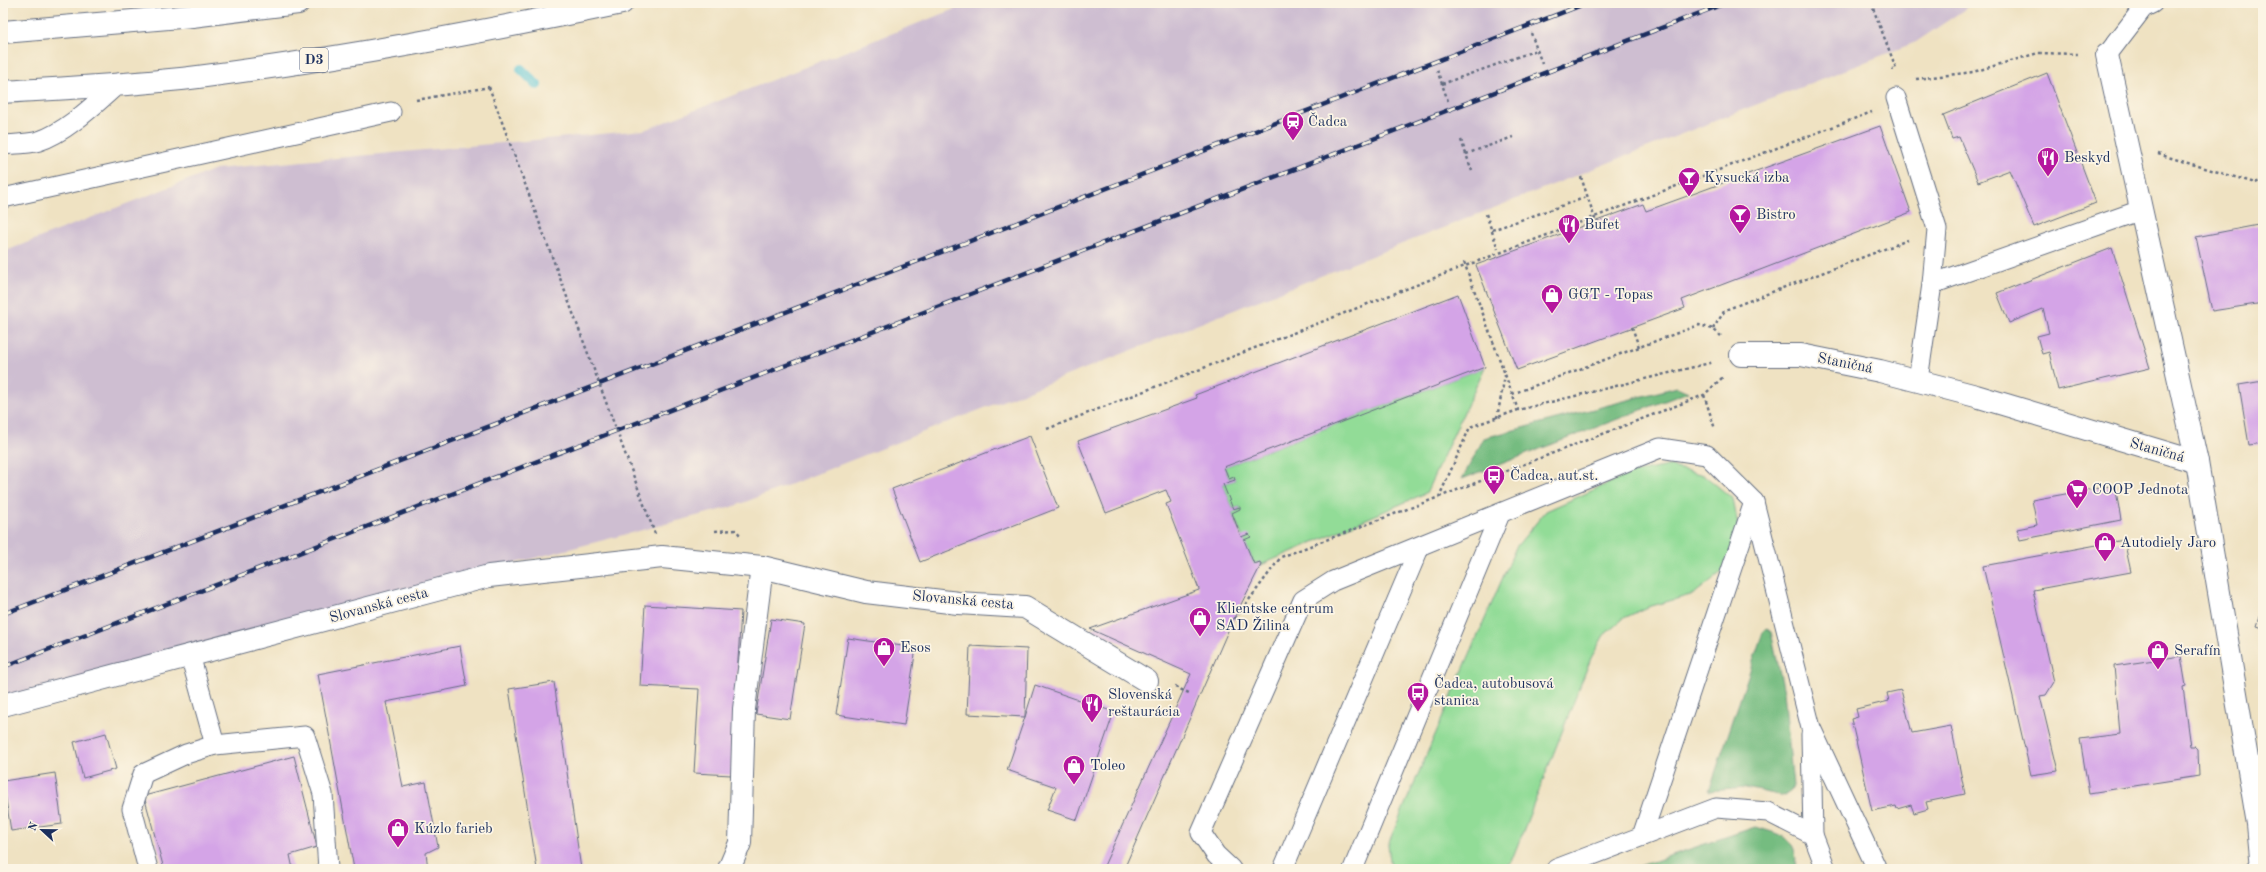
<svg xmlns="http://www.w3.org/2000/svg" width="2266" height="872" viewBox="0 0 2266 872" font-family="'Old Standard TT',serif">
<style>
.industrial{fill:#cebed1}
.green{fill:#92dc97;stroke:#56867a}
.forest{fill:#75bc80;stroke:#48766f}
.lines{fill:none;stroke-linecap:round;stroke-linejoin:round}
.stream{stroke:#5ac4d4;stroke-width:10}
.building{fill:#d4a4e7}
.service-casing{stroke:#656e81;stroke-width:21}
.minor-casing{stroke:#656e81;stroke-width:24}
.primary-casing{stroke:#656e81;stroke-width:24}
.motorway-casing{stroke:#656e81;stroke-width:24}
.path{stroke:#656e81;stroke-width:2.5;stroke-dasharray:3 3;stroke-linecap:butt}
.service{stroke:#fff;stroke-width:19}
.minor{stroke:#fff;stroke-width:22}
.primary{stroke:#fff;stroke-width:22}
.motorway{stroke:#fff;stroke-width:22}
.rail-casing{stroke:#1b2f5e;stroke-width:4.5}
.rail{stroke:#fcf5e5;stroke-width:3;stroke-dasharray:9;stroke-linecap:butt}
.path-bridge{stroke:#656e81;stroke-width:2.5;stroke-dasharray:3 3;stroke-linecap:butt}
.labels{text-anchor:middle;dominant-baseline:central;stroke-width:3.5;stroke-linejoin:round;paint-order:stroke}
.shield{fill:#fcf5e5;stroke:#5e6a86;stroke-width:1}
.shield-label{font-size:14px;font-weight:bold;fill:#1b2f5e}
.poi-label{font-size:15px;fill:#1b2f5e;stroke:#fcf5e5;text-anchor:start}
.street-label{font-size:15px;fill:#1b2f5e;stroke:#fcf5e5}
</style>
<rect width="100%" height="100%" fill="#fcf5e5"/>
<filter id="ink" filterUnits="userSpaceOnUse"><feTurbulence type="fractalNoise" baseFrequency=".025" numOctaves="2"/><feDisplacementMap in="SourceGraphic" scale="8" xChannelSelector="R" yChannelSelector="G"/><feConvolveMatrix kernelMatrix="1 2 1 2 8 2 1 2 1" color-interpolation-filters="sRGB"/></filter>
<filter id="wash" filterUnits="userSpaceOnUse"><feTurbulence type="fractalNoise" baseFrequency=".012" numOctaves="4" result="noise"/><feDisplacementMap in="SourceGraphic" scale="16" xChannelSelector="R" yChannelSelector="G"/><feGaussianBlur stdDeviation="0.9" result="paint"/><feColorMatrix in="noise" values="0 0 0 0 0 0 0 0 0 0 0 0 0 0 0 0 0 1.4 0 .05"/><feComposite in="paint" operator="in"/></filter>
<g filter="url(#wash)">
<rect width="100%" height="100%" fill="#efe2c2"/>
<!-- industrial -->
<polygon class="industrial" points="970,3 1974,3 1916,42 735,506 318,614 3,710 3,252 216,169 644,130"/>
<!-- green -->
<g class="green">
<polygon points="1485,367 1426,493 1261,565 1260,562 1254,564 1232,513 1240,509 1240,507 1233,509 1223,484 1235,480 1234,477 1229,479 1224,467"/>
<polygon points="1668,466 1704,475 1733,499 1739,531 1723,571 1694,594 1648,607 1624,618 1604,635 1591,658 1511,862 1500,869 1391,869 1388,844 1516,547 1546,511 1632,473"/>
</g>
<!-- forest -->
<g class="forest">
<polygon points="1677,387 1688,392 1462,479 1484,438"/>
<polygon points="1767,629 1771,632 1784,692 1793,786 1791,791 1784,796 1745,788 1709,791 1763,632"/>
<path d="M1755 827C1780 834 1800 838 1795 869H1631Z"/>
</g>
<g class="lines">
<!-- stream -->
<polyline class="stream" points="521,69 537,85"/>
</g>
<g id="blocks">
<!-- building -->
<g class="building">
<polygon points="2047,73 2096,203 2034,227 2010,170 1978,182 1959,137 1952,139 1943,115"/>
<polygon points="1880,126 1911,212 1682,300 1685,308 1517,370 1476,265 1643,204 1646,211"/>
<polygon points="2263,224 2263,303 2212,311 2196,237"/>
<polygon points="2112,248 2150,368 2058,390 2049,352 2042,354 2037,336 2049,333 2043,309 2009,323 1997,293"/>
<polygon points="1458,294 1485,367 1224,467 1229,479 1234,477 1235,480 1223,484 1233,509 1240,507 1240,509 1232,513 1241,537 1249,534 1251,537 1244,540 1254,564 1260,562 1261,565 1231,624 1124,869 1103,868 1191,674 1090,629 1199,590 1199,589 1166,504 1171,502 1166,490 1106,513 1078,441 1197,398 1195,395"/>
<polygon points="2263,381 2263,443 2249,445 2239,385"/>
<polygon points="1030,436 1058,508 920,562 892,489"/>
<polygon points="2115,485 2121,520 2020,540 2017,529 2037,525 2032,500"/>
<polygon points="2124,540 2131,572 2033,590 2054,682 2046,695 2040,696 2058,771 2031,775 1983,566"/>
<polygon points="645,605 741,611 731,775 694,773 699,689 640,686"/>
<polygon points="2263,608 2263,628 2257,626"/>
<polygon points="771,619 805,624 790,719 756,714"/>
<polygon points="848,638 916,648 904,725 836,715"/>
<polygon points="460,646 467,686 386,702 403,787 426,782 438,847 426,853 428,869 354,869 318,674"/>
<polygon points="970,646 1027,649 1025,717 1035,685 1114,712 1077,820 1047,810 1056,787 1007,770 1025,717 967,714"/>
<polygon points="2181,656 2186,686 2183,687 2191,747 2195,747 2198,750 2199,776 2089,793 2080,739 2120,734 2114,666"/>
<polygon points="554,682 581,869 537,869 509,689"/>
<polygon points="1901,690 1912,733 1951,726 1965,794 1926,802 1928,809 1914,813 1911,805 1897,809 1896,806 1872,811 1851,719 1858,717 1856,709 1889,701 1887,693"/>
<polygon points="106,733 116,769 83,778 74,742"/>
<polygon points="294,756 317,847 290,855 293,869 164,869 144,796"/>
<polygon points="55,773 62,824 11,831 3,781"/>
</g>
</g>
</g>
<g filter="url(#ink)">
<use href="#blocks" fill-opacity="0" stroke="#656e81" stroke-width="1"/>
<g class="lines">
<!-- service casing -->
<g class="service-casing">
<g id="service">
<polyline points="2107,55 2143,8 2153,3"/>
<polyline points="1896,98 1937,229 1932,284 1918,380"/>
<path d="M3 145C15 144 28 144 39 141 67 132 97 102 119 83"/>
<polyline points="3,198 391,112"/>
<polyline points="1932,284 2141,210"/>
<polyline points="190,655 215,745"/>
<polyline points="1811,734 1813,835"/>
<polyline points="1642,836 1754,502"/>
<polyline points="148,869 132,809 143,774 186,754 215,745 305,736 323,794 328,869"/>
<polyline points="1231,869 1216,855 1201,833 1303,600 1333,581 1660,448 1707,455 1754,502 1811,728 1877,869"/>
<polyline points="1283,869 1420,546"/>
<polyline points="1353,869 1500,514"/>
<polyline points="1556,869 1716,808 1768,812 1813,835 1826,869"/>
</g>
</g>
<!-- minor casing -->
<g class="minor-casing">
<g id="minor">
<polyline points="2107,55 2197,462 2258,824 2262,868"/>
<polyline points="1741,355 1801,355 1880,371 1976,396 2197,462"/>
<polyline points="3,705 489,576 662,557 762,567 866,592 958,603 1025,607 1147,681"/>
<polyline points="729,869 740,843 744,709 762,567"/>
</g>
</g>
<!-- primary casing -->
<g class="primary-casing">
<polyline id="primary" points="2258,869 2263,868"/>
</g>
<!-- motorway casing -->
<g class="motorway-casing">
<g id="motorway">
<polyline points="3,32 192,16 298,3"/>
<path d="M3 92C68 88 133 85 198 77 340 59 481 32 622 3"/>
</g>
</g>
<!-- path -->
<g class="path">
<polyline points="1871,3 1896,68 1892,69"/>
<polyline points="1531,33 1542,64"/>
<polyline points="1437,70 1448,101"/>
<polyline points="1916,79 1973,72 2038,53 2078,54"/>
<polyline points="1442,84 1537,50"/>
<polyline points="416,100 489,87"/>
<polyline points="1461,140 1472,171"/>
<polyline points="1466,154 1513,137"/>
<polyline points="2158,154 2255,183 2263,180"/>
<polyline points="1581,177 1596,222"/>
<polyline points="1486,214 1498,249"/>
<polyline points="1492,230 1587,197"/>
<polyline points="1464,262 1518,410"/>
<polyline points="1632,327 1639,347"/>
<polyline points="1713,329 1725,310 1908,240"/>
<polyline points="1512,394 1699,325 1713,329 1721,336"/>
<polyline points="1704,395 1715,429"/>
<polyline points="1497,418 1505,375"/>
<polyline points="1047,429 1465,266 1872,112"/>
<polyline points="1439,497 1704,395 1723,377"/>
<polyline points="715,531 736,530 740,535"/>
<polyline points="1231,624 1281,557 1439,497 1470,427 1518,410 1714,362"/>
<polyline points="1175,687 1189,693"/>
</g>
<!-- service -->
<use href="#service" class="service"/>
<!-- minor -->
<use href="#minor" class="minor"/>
<!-- primary -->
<use href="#primary" class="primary"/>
<!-- motorway -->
<use href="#motorway" class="motorway"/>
<!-- rail casing -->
<g class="rail-casing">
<g id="rail">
<polyline points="3,614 1587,3"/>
<polyline points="3,667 1726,3"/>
</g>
</g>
<!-- rail -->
<use href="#rail" class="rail"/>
<!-- path-bridge -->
<polyline class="path-bridge" points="489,87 655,534"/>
</g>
</g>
<!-- icons -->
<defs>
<g id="station-pin" transform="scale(1.15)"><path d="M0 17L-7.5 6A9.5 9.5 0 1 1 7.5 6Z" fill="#b5179e" stroke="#fcf5e5"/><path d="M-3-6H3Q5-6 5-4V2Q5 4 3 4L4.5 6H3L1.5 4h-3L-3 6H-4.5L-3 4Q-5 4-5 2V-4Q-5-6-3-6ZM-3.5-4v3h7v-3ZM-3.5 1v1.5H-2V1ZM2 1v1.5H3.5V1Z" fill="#fff"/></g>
<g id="restaurant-pin" transform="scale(1.15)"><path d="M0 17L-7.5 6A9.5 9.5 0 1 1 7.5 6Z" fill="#b5179e" stroke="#fcf5e5"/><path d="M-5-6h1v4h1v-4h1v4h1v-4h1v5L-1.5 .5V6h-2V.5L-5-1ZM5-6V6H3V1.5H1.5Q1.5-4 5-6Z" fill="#fff"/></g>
<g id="bar-pin" transform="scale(1.15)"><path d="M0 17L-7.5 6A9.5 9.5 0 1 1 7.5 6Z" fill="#b5179e" stroke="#fcf5e5"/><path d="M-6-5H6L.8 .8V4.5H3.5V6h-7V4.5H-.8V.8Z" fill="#fff"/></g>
<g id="shop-pin" transform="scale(1.15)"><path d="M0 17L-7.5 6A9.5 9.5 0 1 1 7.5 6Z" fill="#b5179e" stroke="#fcf5e5"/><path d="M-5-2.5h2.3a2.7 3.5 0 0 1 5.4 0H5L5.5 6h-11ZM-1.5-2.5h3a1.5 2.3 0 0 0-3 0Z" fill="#fff"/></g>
<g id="bus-pin" transform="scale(1.15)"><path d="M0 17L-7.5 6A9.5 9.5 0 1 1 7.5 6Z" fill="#b5179e" stroke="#fcf5e5"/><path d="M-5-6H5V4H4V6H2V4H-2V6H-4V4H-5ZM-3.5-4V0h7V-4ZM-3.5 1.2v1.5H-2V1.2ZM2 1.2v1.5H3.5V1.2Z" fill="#fff"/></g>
<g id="supermarket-pin" transform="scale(1.15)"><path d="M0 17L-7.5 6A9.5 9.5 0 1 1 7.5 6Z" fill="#b5179e" stroke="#fcf5e5"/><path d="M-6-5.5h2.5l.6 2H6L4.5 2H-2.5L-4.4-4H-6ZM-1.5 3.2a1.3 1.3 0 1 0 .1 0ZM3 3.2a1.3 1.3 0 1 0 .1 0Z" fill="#fff"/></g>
</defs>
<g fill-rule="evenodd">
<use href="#station-pin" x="1293" y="122"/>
<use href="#restaurant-pin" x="2048" y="158"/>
<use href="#bar-pin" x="1689" y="178"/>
<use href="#bar-pin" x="1740" y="215"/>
<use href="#restaurant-pin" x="1569" y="225"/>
<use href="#shop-pin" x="1552" y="295"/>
<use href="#bus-pin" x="1494" y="476"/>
<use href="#supermarket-pin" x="2077" y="490"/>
<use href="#shop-pin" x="2105" y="543"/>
<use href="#shop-pin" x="1200" y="618"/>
<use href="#shop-pin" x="884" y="648"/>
<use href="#shop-pin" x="2158" y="651"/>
<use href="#bus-pin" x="1418" y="693"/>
<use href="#restaurant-pin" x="1092" y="704"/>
<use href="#shop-pin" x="1074" y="766"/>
<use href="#shop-pin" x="398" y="829"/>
</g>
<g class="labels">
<!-- shield labels -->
<rect class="shield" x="300" y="48" width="28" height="24" rx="3"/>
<g class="shield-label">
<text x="314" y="60">D3</text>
</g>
<!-- poi labels -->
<g class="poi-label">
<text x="1308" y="122">Čadca</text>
<text x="2064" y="158">Beskyd</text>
<text x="1704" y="178">Kysucká izba</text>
<text x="1756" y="215">Bistro</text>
<text x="1584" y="225">Bufet</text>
<text x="1568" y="295">GGT - Topas</text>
<text x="1510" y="476">Čadca, aut.st.</text>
<text x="2092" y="490">COOP Jednota</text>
<text x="2120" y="543">Autodiely Jaro</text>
<text x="1216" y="609">Klientske centrum<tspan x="1216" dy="17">SAD Žilina</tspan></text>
<text x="900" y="648">Esos</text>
<text x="2174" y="651">Serafín</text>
<text x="1434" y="684">Čadca, autobusová<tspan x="1434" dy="17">stanica</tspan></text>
<text x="1108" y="695">Slovenská<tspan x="1108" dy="17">reštaurácia</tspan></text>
<text x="1090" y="766">Toleo</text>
<text x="414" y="829">Kúzlo farieb</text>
</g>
<!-- street labels -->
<g class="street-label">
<text transform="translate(1845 364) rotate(11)">Staničná</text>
<text transform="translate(2157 451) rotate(16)">Staničná</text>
<text transform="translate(963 601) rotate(5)">Slovanská cesta</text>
<text transform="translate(379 606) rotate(-15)">Slovanská cesta</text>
</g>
</g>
<!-- margin -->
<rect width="2266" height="872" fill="none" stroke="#fcf5e5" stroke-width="16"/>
<!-- north arrow -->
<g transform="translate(42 830) rotate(292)" stroke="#fcf5e5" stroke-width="3" paint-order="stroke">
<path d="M0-3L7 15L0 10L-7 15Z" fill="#1b2f5e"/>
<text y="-6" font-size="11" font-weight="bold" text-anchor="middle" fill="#1b2f5e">N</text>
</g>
</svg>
